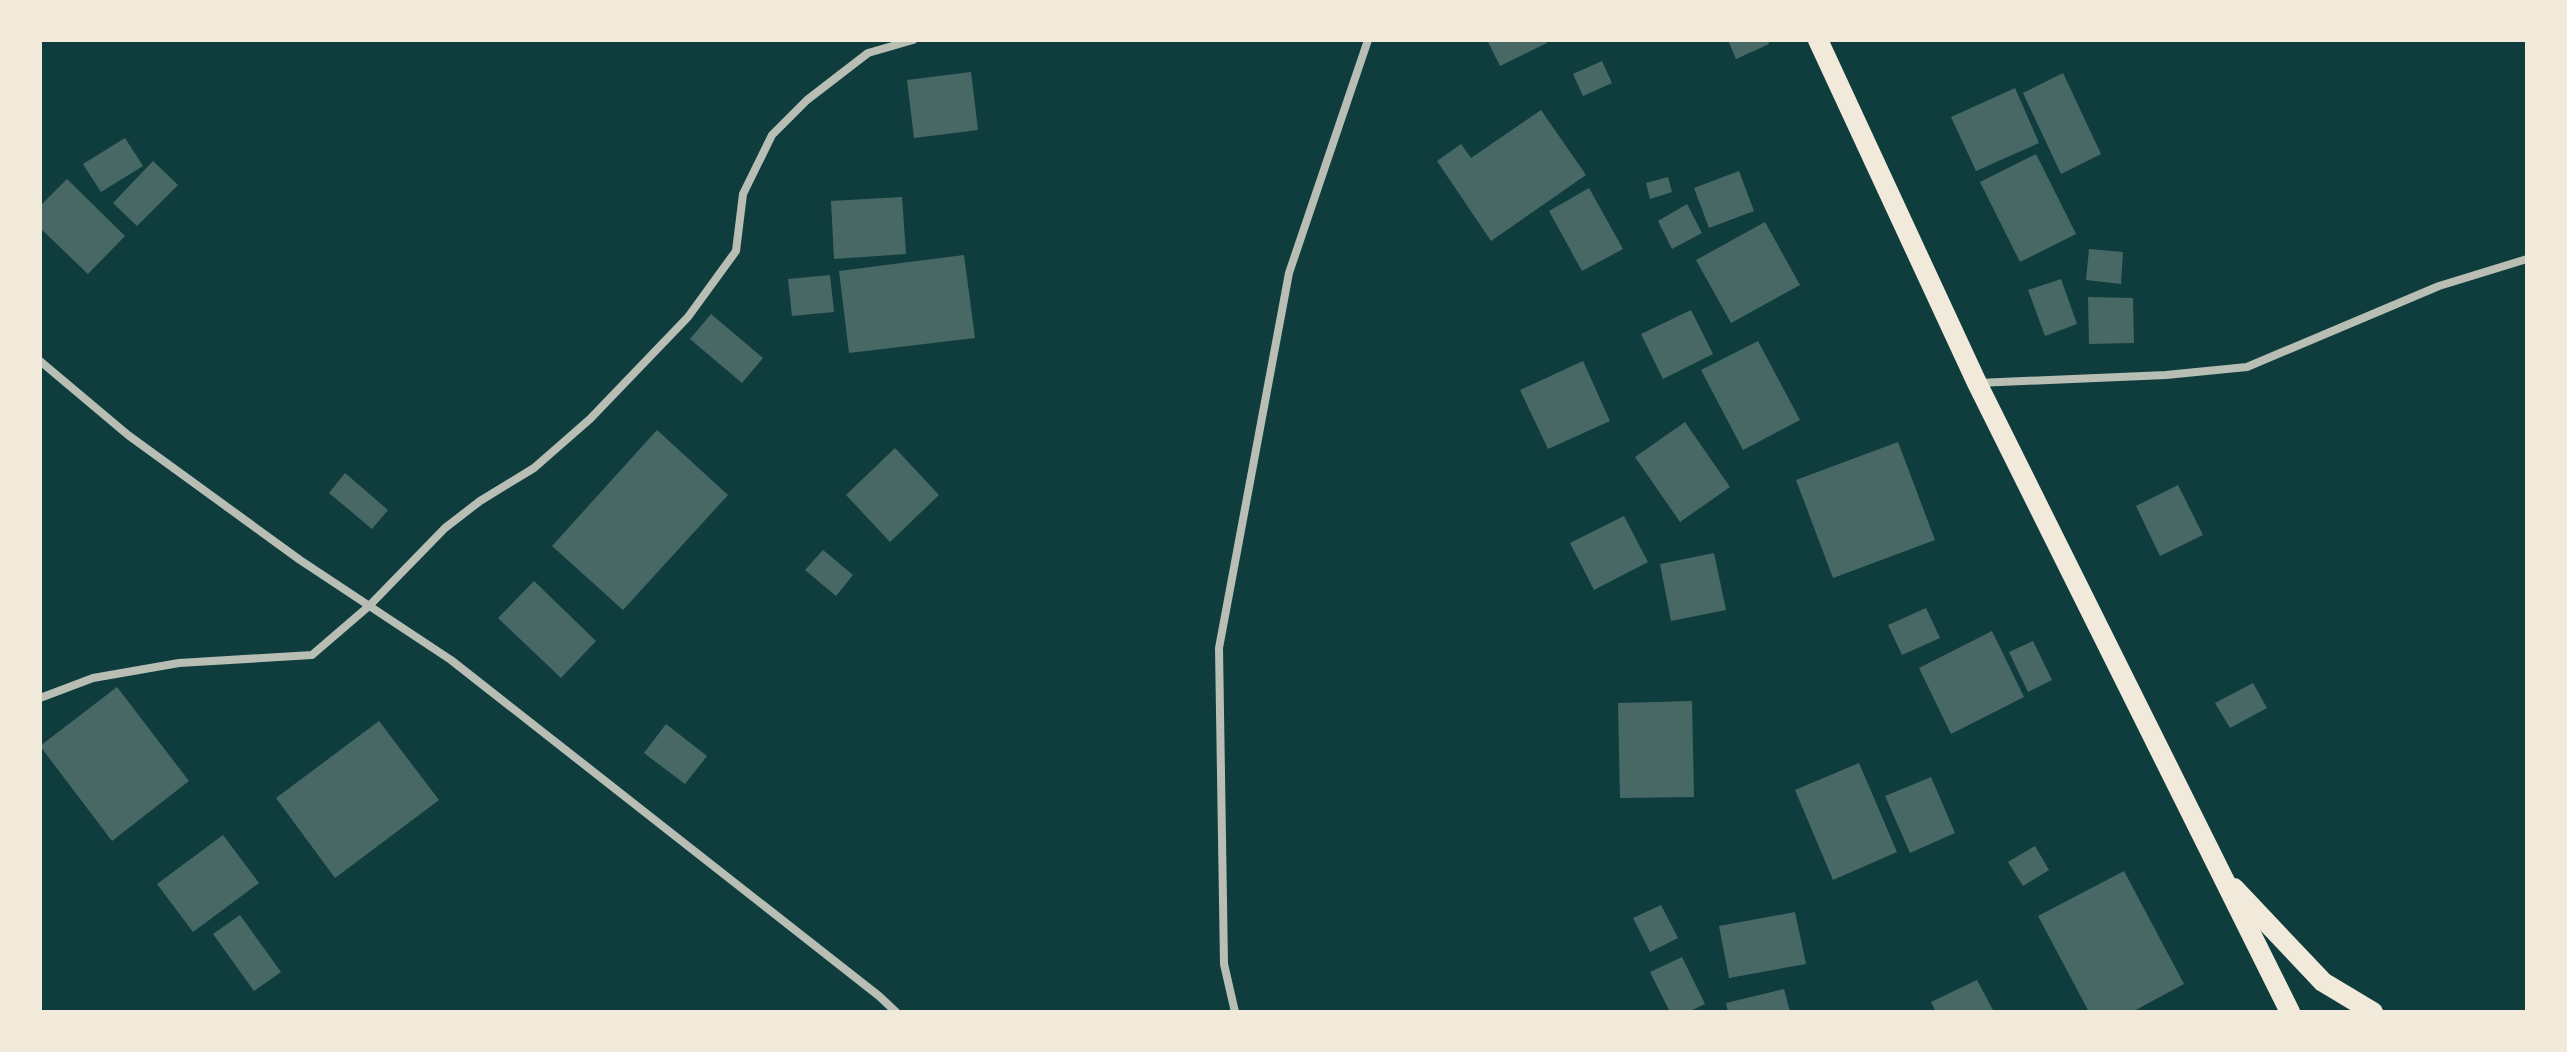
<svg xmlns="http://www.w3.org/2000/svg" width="2567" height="1052" viewBox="0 0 2567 1052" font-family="Helvetica,sans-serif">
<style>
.building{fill:#486865}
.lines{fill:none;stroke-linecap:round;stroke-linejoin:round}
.minor{stroke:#b8beb3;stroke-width:8}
.primary{stroke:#f1e9da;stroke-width:20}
</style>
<rect width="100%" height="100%" fill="#0f3d3e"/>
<!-- building -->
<g class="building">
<polygon points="1487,40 1545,40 1547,43 1500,66"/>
<polygon points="1728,40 1768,40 1769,44 1736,59"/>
<polygon points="1602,61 1612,83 1583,96 1573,74"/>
<polygon points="971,72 978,130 914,138 907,80"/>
<polygon points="2063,73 2101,154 2061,174 2023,93"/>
<polygon points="2015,88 2039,143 1976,171 1951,117"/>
<polygon points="1541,110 1586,175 1491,241 1437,161 1461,144 1471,158"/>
<polygon points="125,138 143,166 101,192 83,164"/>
<polygon points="2036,154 2076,234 2020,262 1980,182"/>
<polygon points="153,161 178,185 137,226 113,203"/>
<polygon points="1739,171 1754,211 1709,228 1694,188"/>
<polygon points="1668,177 1672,192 1650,199 1646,183"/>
<polygon points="67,179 125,236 88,274 40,228 40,206"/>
<polygon points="1589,188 1623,249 1582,271 1549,211"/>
<polygon points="902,197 906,254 834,259 831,201"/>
<polygon points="1687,204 1702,233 1672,249 1658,221"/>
<polygon points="1765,222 1800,285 1731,323 1696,260"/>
<polygon points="2089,249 2123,252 2121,284 2086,280"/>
<polygon points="964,255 975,338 849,353 839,271"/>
<polygon points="830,275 834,312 792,316 788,279"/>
<polygon points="2061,279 2077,324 2045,336 2028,290"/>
<polygon points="2088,297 2133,298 2134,343 2089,344"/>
<polygon points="1691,310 1713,354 1663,379 1641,334"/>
<polygon points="711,314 763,358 742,383 690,339"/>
<polygon points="1758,341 1800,420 1743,450 1701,370"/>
<polygon points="1583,361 1610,421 1548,449 1520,390"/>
<polygon points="1685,422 1730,487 1680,522 1635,457"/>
<polygon points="657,430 728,495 623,610 552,546"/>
<polygon points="1898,442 1935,540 1833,578 1796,480"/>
<polygon points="895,448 939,495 890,542 846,495"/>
<polygon points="345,473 388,510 372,529 329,493"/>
<polygon points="2178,485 2203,535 2160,556 2136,506"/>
<polygon points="1624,516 1648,562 1594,590 1570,543"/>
<polygon points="823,550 853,575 836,596 805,570"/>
<polygon points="1714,553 1726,610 1671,621 1660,564"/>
<polygon points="534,581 596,641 561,678 498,618"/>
<polygon points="1926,608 1940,638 1902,655 1888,625"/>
<polygon points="1992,631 2024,697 1951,734 1919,668"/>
<polygon points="2033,641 2052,680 2028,692 2009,652"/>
<polygon points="2253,683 2267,708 2230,728 2215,703"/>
<polygon points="117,687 189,781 112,841 40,746"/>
<polygon points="1692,701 1694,797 1620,798 1618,703"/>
<polygon points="379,721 439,800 335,878 276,798"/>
<polygon points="666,724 707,756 685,784 644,753"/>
<polygon points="1859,763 1897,852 1833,880 1795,790"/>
<polygon points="1931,777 1955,833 1910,853 1885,796"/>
<polygon points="223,835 259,883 193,932 157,884"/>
<polygon points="2035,846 2049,870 2023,886 2008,862"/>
<polygon points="2124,871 2184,984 2132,1012 2089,1012 2038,916"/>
<polygon points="1661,905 1678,938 1650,952 1633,918"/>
<polygon points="1795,912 1806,964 1729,978 1719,926"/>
<polygon points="240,915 281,972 254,991 213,934"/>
<polygon points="1682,957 1705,1004 1688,1012 1670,1012 1650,972"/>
<polygon points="1977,980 1994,1012 1936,1012 1931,1002"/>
<polygon points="1784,989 1790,1012 1728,1012 1726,1003"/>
</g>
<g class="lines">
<!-- minor -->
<g class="minor">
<polyline points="40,361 128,435 300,560 451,660 879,996 896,1012"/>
<polyline points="1978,383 2166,375 2247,367 2439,286 2527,259"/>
<polyline points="40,698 93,678 179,663 312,655 369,606 445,528 480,501 534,468 590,419 688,317 736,251 743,194 772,135 807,100 868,53 913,40"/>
<polyline points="1235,1012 1224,964 1219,648 1289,273 1368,40"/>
</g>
<!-- primary -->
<g class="primary">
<polyline points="1818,40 1977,383 2290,1012"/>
<polyline points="2234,888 2323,982 2373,1012"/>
</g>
</g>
<!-- border -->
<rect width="2567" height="1052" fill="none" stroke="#f1e9da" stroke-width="84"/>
</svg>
